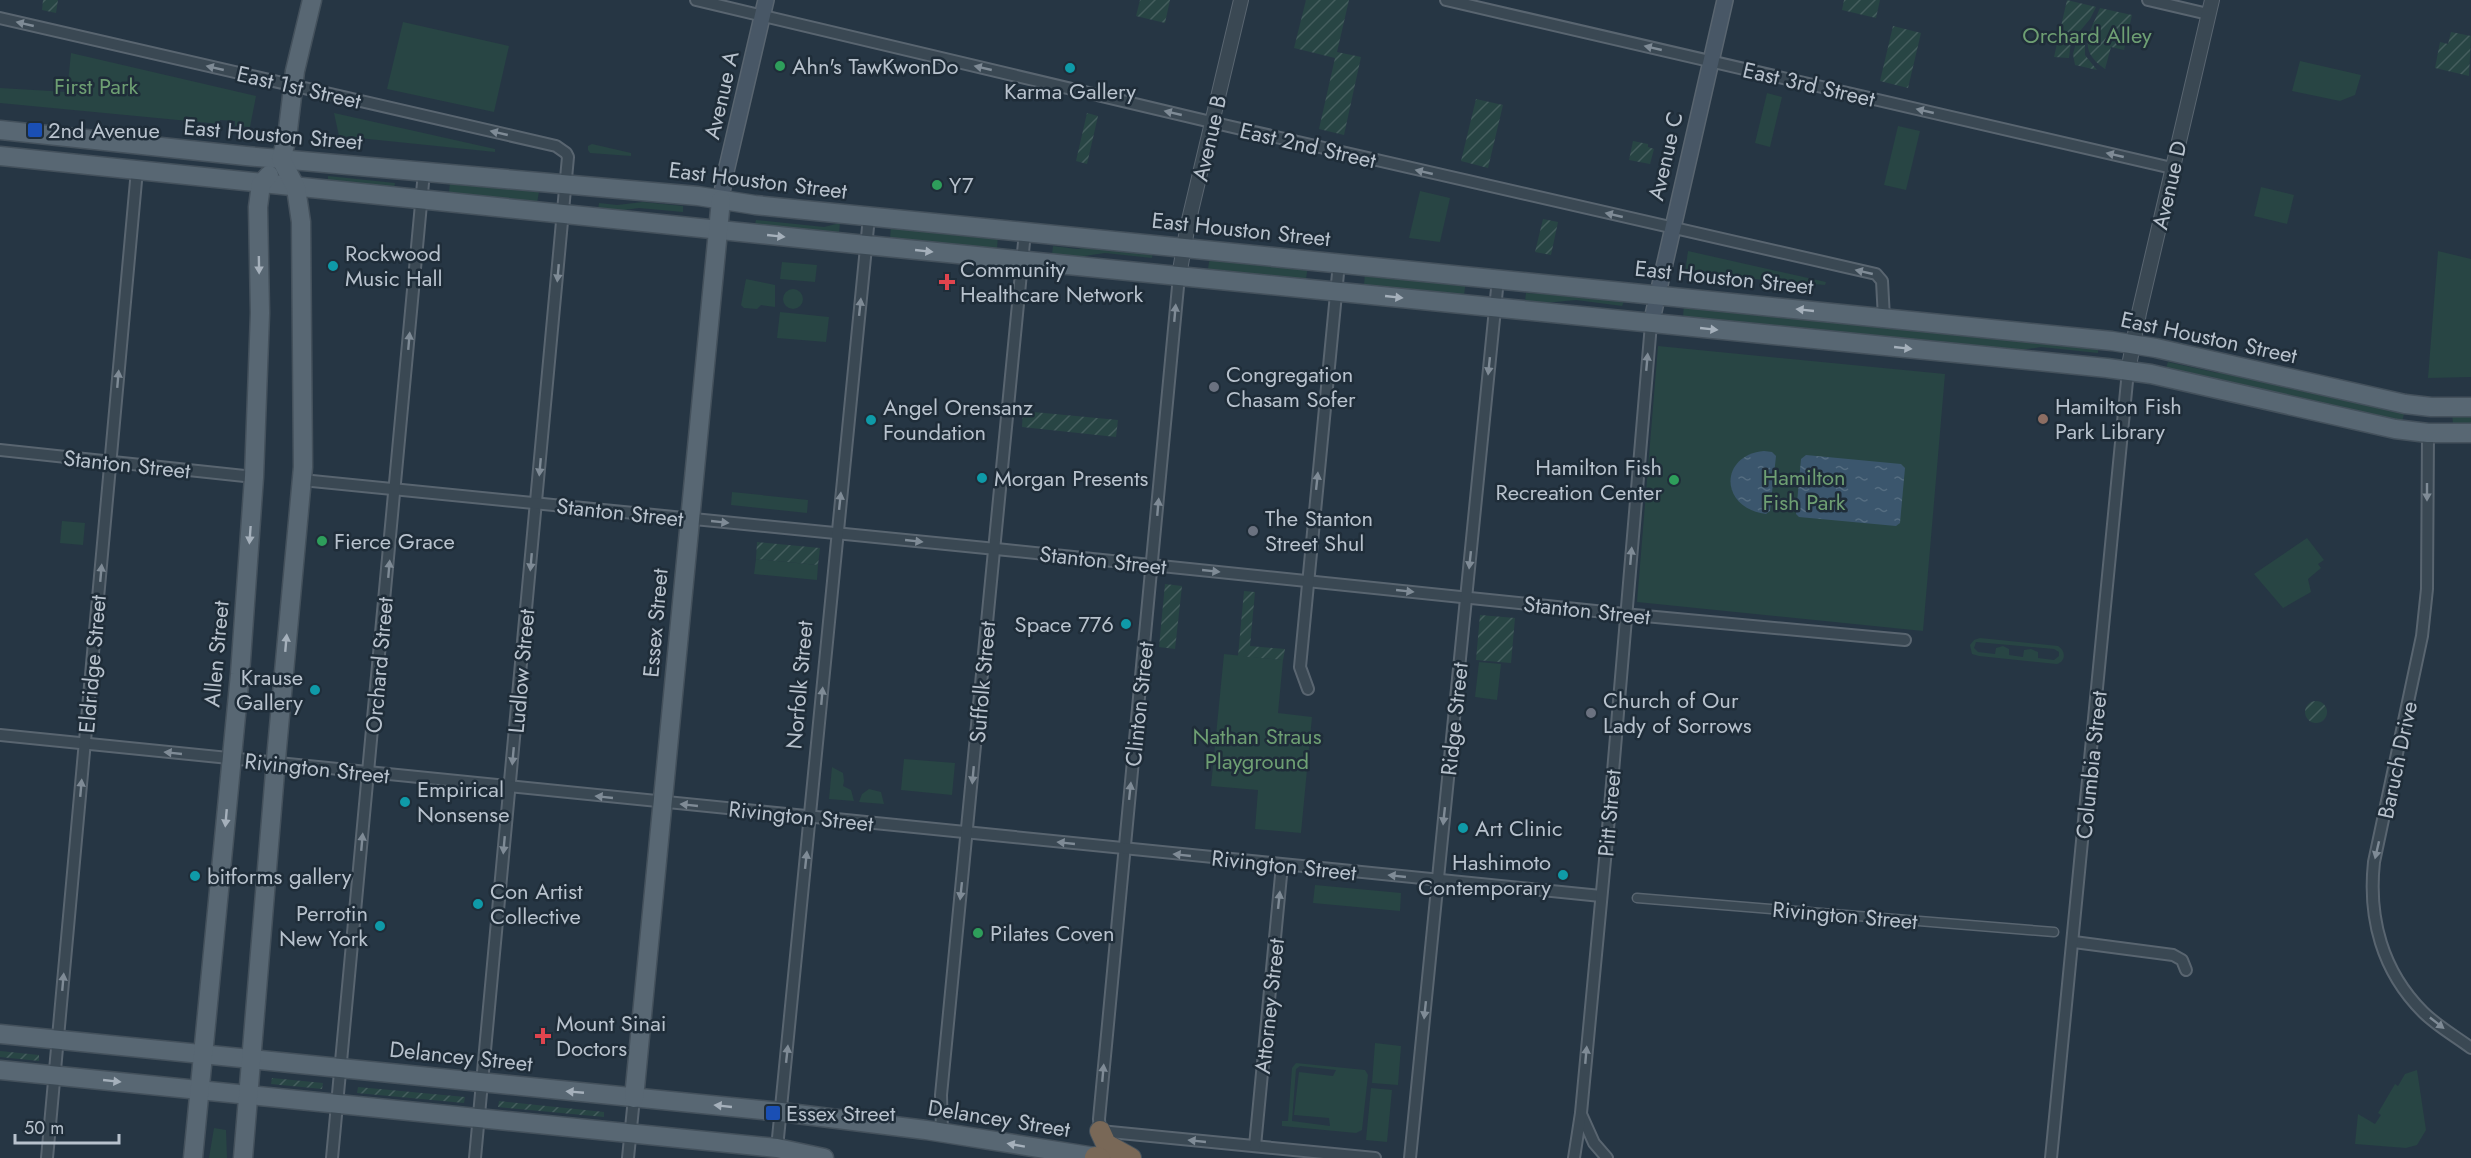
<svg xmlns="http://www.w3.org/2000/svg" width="2471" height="1158" viewBox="0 0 2471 1158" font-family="Jost,sans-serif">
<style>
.green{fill:#284544;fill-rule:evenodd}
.garden{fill:url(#garden-furrows)}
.water{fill:url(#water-ripples)}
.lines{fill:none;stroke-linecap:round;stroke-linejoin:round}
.pedestrian-casing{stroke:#596570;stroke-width:11}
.minor-casing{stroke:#596570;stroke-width:14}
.tertiary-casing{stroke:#596570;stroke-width:16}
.secondary-casing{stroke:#596570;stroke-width:18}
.primary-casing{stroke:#44515c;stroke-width:21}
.motorway-casing{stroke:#45525d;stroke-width:22}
.pedestrian{stroke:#3a4853;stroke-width:8}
.minor{stroke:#3a4853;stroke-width:10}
.tertiary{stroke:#3a4853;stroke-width:14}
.secondary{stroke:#485766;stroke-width:15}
.primary{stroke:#586773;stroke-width:18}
.motorway{stroke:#796857;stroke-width:20}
.oneway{fill:#7f8b96}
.oneway2{fill:#a5b0bb}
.leisure-dot{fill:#2e9e5b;stroke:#1f2d39;stroke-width:2}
.culture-dot{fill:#0f9aa8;stroke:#1f2d39;stroke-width:2}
.transit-dot{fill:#1a4fb4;stroke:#1f2d39;stroke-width:2}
.health-dot{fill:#e0444e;stroke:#1f2d39;stroke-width:2}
.worship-dot{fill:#6b7280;stroke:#1f2d39;stroke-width:2}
.education-dot{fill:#8d6e63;stroke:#1f2d39;stroke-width:2}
.labels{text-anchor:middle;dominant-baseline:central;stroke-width:5;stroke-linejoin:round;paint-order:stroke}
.park-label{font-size:22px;fill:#6e9f73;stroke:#1f2d39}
.poi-label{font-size:22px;fill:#b8c2cd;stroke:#1f2d39;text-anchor:start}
.street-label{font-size:22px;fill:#b8c2cd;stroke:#1f2d39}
</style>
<defs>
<pattern id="garden-furrows" width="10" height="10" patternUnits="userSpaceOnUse" patternTransform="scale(1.5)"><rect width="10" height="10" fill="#284544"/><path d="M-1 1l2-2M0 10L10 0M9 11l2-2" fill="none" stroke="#455e5e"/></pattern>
<pattern id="water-ripples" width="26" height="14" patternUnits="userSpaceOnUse" patternTransform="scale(1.5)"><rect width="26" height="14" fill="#3b566d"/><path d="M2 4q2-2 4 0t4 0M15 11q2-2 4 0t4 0" fill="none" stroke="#556d81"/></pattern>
</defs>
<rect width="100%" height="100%" fill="#263644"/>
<!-- green -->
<g class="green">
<polygon points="403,22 509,46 494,112 387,89"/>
<polygon points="71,53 256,96 250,127 235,126 235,121 220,120 220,124 0,103 0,88 67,92"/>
<polygon points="2300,61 2361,75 2355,95 2340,101 2292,91"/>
<polygon points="1767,93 1782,97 1770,147 1755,143"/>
<polygon points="334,113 495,149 495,152 339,136"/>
<polygon points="1898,126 1920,131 1906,190 1884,185"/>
<polygon points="592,144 631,153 631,156 590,153 588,150 588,146"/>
<polygon points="328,176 395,183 394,189 328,181"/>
<polygon points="450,182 539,192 537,203 449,192"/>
<polygon points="2261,187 2294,195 2287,224 2254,216"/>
<polygon points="1420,191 1450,198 1440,242 1409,238"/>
<polygon points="643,202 683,206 683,212 639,208 617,211 598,209 599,203 617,205"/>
<polygon points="756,220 824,227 840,223 839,233 755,224"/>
<polygon points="891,225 998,235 997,249 890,239"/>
<polygon points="1104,245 1153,250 1152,258 1105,253 1077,257 1052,254 1053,246 1077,249"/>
<polygon points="1688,251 1826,282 1825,285 1685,273"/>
<polygon points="2438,251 2471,259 2471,377 2428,378"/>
<polygon points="1210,256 1308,266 1306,279 1208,269"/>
<polygon points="782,262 817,265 815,282 780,279"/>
<polygon points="1365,272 1466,281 1464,295 1364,286"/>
<polygon points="746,279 775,285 775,307 761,305 757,309 744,308 741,305"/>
<circle cx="793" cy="299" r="10"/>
<polygon points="1568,291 1626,297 1622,306 1576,300 1545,303 1525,301 1526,293 1544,294"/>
<polygon points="1684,303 2098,345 2098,353 2041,347 2015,351 1683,318"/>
<polygon points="780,312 829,317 826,342 777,338"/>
<polygon points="1658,346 1945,374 1923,631 1637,602"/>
<polygon points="2168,362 2218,373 2243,373 2405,410 2402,422 2166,368"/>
<polygon points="2452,412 2471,412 2471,425 2453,425"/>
<polygon points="732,492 808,500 807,513 731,505"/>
<polygon points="62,521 85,523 83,545 60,543"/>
<polygon points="2307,538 2324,560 2318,564 2321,568 2308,579 2311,592 2283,608 2254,574"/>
<polygon points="756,559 818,565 817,580 754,574"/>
<path d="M1980 638 2058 646C2066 651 2066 661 2057 664L1979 656 1972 654 1970 645 1974 640ZM1976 642 2054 649 2059 652V656L2054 660 2038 658V652L2031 649 2024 650 2023 657 2009 655V649L2003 646 1996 648 1995 654 1978 652 1974 648Z"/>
<polygon points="1224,654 1283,660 1278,713 1312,717 1301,833 1255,829 1258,790 1211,786"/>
<polygon points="1479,662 1501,664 1497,700 1475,697"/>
<polygon points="904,759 955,763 952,795 901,790"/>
<polygon points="832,767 843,773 844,781 843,786 851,790 854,801 829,799"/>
<polygon points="869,789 881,792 884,804 859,802 862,794"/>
<polygon points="1315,885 1401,893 1400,911 1313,903"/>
<polygon points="1375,1043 1401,1046 1398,1085 1372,1083"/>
<path d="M1296 1063 1365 1070 1368 1075 1362 1130 1356 1133 1282 1126V1121H1288L1292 1068ZM1300 1066 1336 1070 1333 1076 1299 1072 1294 1115 1329 1118 1330 1126 1292 1121 1296 1069Z"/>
<polygon points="2417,1070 2426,1130 2417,1145 2406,1148 2355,1144 2358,1114 2375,1124 2381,1115 2378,1113 2395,1084 2398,1086 2405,1074"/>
<polygon points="1371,1088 1392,1090 1387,1142 1366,1140"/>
<polygon points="214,1128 226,1130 227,1158 209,1158"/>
</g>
<!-- garden -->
<g class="garden">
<polygon points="43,0 58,0 56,13 42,10"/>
<polygon points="1140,0 1170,0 1165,23 1136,16"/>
<polygon points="1306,0 1349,0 1337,52 1361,57 1344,135 1319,129 1335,58 1294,48"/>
<polygon points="1844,0 1880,0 1876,18 1842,10"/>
<polygon points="2067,0 2096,7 2090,19 2071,42 2069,58 2054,57"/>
<path d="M2100 8 2132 15 2124 50 2111 47 2105 69C2076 49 2090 33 2100 8Z"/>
<polygon points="1893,26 1921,33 1908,88 1880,81"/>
<polygon points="2451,32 2471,36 2469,76 2435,68 2440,42 2448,44"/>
<polygon points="2082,37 2085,40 2085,55 2097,70 2075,65 2073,54 2077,39"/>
<polygon points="1476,99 1503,105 1488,168 1461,161"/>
<polygon points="1087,113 1098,116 1087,164 1076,161"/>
<polygon points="1633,141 1648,144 1648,147 1654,149 1650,164 1629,160"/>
<polygon points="1543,219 1558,222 1551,255 1535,252"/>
<polygon points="1023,411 1118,420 1116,437 1022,427"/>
<polygon points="757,542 820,548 818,565 756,559"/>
<polygon points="1165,584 1182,586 1175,649 1159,647"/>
<polygon points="1244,591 1255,592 1250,646 1285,649 1283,660 1238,656"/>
<polygon points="1480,615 1515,618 1511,663 1476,660"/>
<circle cx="2316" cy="712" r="11"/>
<polygon points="0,1051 39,1055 39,1061 0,1057"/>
<polygon points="272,1078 323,1083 322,1089 271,1084"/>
<polygon points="358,1087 465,1097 464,1103 357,1093"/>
<polygon points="499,1101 604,1112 604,1117 498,1107"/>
</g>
<!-- water -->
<g class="water">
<path d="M1764 451 1772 452 1776 456 1770 511 1766 514C1719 508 1719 455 1764 451Z"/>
<polygon points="1806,455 1901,464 1905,468 1900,523 1896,526 1799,517 1796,514 1801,459"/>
</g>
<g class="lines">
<!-- pedestrian casing -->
<g class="pedestrian-casing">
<polyline id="pedestrian" points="1637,898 2054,932"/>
</g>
<!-- minor casing -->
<g class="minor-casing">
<g id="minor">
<polyline points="696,0 1228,126 1876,274 1882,281 1884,318"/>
<polyline points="1446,0 2172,168"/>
<polyline points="2148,0 2208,14"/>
<polyline points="0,18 556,146 566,153 568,157 475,1158"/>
<polyline points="1179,276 1099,1119 1100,1131 1375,1158"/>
<path d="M2428 433 2427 589 2422 636 2374 862C2368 918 2382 971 2423 1012 2437 1026 2455 1036 2471 1048"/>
<polyline points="0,450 254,477"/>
<polyline points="302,480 1006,550 1634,615 1905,640"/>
<polyline points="1308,689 1300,667 1339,263"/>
<polyline points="0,735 1601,896"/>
<polyline points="2074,942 2173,955 2182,960 2186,970"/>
<polyline points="1581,1114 1594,1143 1607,1158"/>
<polyline points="942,1132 941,1095 1025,232"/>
<polyline points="1255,1146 1282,865"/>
<polyline points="777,1148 869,217"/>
<polyline points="47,1158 137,170"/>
<polyline points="332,1158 424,172"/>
<polyline points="628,1158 634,1098"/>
<polyline points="1410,1158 1498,279"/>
<polyline points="1574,1158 1581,1113 1610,807 1651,324"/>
<polyline points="2051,1158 2128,371"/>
</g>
</g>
<!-- tertiary casing -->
<g class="tertiary-casing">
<g id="tertiary">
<polyline points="1179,276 1188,224 1241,0"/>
<polyline points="2128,371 2139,313 2212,0"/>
</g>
</g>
<!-- secondary casing -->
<g class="secondary-casing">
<g id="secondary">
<polyline points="721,200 724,180 766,0"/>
<polyline points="1651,324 1725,0"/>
</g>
</g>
<!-- primary casing -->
<g class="primary-casing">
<g id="primary">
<polyline points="0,130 246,156 698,196 755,205 2112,341 2156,348 2405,404 2431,407 2471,407"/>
<polyline points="0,156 866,245 2107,368 2151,374 2395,429 2428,433 2471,433"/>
<polyline points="0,1034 781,1112 926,1130 1095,1157"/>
<polyline points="0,1070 777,1148 824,1158"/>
<polyline points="634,1098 721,200"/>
<polyline points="193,1158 240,674 254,477 260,313 258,207 261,184 269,175"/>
<polyline points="243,1158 277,748 303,467 301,222 296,188 281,159 287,138 295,71 312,0"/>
</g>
</g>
<!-- motorway casing -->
<g class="motorway-casing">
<g id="motorway">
<polyline points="1100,1131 1106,1144 1131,1158"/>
<polyline points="1095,1157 1100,1158"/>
</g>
</g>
<!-- pedestrian -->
<use href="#pedestrian" class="pedestrian"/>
<!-- minor -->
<use href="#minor" class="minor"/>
<!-- tertiary -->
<use href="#tertiary" class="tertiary"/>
<!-- secondary -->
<use href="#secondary" class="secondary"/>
<!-- primary -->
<use href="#primary" class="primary"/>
<!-- motorway -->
<use href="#motorway" class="motorway"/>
</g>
<!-- one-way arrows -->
<defs><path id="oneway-solid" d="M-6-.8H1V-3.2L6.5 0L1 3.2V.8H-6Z" transform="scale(1.5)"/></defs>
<g class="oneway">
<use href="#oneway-solid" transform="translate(25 24) rotate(-167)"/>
<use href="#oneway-solid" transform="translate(1653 48) rotate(-167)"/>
<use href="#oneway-solid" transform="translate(215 68) rotate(-167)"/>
<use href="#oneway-solid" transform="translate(983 68) rotate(-167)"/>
<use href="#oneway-solid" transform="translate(1925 111) rotate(-167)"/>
<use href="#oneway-solid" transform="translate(1173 113) rotate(-167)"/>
<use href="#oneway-solid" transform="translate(499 133) rotate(-167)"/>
<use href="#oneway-solid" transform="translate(2115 155) rotate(-167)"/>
<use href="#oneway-solid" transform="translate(1424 172) rotate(-167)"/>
<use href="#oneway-solid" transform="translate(1614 215) rotate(-167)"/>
<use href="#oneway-solid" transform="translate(1864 272) rotate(-167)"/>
<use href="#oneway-solid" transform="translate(558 273) rotate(95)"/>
<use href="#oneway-solid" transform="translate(860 307) rotate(-84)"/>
<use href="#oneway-solid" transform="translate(1175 313) rotate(-85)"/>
<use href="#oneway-solid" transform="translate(409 341) rotate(-85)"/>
<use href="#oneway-solid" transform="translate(1647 362) rotate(-85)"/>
<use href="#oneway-solid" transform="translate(1489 366) rotate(96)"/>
<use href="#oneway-solid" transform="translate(118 379) rotate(-85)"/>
<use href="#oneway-solid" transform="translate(540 467) rotate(95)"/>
<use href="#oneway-solid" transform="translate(1317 481) rotate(-84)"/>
<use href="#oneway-solid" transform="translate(2427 492) rotate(90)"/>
<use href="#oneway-solid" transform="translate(840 501) rotate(-84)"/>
<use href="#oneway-solid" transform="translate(1158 507) rotate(-85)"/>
<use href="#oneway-solid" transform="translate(720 522) rotate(6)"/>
<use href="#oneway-solid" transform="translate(914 541) rotate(6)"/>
<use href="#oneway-solid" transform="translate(1631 556) rotate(-85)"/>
<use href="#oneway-solid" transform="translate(1470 560) rotate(96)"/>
<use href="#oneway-solid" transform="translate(531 562) rotate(95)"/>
<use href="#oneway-solid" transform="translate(389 569) rotate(-85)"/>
<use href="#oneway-solid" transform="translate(1211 571) rotate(6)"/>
<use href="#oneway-solid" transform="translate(101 573) rotate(-85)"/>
<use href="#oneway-solid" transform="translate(1405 591) rotate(6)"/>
<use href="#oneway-solid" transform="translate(822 696) rotate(-85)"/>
<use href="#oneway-solid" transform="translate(173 753) rotate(-174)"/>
<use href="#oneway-solid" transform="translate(513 756) rotate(95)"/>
<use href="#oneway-solid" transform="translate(973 775) rotate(95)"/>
<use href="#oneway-solid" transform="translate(81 788) rotate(-85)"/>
<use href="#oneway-solid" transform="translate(1130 791) rotate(-84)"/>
<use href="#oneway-solid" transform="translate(604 797) rotate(-174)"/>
<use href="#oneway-solid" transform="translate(689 805) rotate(-174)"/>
<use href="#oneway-solid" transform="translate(1444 816) rotate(96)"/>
<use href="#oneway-solid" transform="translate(362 842) rotate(-85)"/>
<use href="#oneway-solid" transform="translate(1066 843) rotate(-174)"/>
<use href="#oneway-solid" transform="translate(504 845) rotate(95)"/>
<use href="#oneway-solid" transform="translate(2377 850) rotate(103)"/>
<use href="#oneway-solid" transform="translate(1182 855) rotate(-174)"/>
<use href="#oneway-solid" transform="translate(806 860) rotate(-84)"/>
<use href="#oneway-solid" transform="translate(1397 876) rotate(-174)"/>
<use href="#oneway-solid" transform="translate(961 891) rotate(96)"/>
<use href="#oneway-solid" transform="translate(1279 900) rotate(-84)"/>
<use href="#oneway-solid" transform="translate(63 982) rotate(-85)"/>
<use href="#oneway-solid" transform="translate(1425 1010) rotate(96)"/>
<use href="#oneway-solid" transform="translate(2437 1023) rotate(38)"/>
<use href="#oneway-solid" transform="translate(787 1054) rotate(-84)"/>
<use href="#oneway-solid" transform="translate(1586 1055) rotate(-85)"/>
<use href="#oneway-solid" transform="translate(1103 1073) rotate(-85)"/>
<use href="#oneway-solid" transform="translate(1197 1141) rotate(-174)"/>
</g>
<g class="oneway2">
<use href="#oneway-solid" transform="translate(776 236) rotate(6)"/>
<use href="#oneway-solid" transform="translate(924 251) rotate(6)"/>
<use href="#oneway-solid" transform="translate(259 265) rotate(89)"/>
<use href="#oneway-solid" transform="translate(1394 297) rotate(6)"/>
<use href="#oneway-solid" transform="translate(1805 310) rotate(-174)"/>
<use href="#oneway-solid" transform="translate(1709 329) rotate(6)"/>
<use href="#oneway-solid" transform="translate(1903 348) rotate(6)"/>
<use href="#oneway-solid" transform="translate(250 535) rotate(94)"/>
<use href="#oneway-solid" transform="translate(286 643) rotate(-85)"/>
<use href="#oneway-solid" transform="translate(226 818) rotate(95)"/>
<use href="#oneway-solid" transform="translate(112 1081) rotate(6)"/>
<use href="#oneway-solid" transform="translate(575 1092) rotate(-175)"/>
<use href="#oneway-solid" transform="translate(723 1106) rotate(-174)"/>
<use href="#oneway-solid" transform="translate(1016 1145) rotate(-170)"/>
</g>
<!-- markers -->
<g class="leisure-dot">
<circle cx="780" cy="66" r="6"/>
<circle cx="937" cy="185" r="6"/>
<circle cx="1674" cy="480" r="6"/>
<circle cx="322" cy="541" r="6"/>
<circle cx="978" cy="933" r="6"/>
</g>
<g class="culture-dot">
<circle cx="1070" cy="68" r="6"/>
<circle cx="333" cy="266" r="6"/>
<circle cx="871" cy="420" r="6"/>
<circle cx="982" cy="478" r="6"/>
<circle cx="1126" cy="624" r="6"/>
<circle cx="315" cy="690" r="6"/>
<circle cx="405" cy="802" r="6"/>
<circle cx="1463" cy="828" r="6"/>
<circle cx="1563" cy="875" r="6"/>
<circle cx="195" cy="876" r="6"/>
<circle cx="478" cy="904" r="6"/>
<circle cx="380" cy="926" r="6"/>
</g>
<g class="transit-dot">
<rect x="27" y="122" width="16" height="16" rx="3"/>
<rect x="765" y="1105" width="16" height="16" rx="3"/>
</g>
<g class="health-dot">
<path d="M944 273h6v6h6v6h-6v6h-6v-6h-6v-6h6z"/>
<path d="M540 1027h6v6h6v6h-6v6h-6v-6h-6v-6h6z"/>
</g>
<g class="worship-dot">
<circle cx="1214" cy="387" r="6"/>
<circle cx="1253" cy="531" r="6"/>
<circle cx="1591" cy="713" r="6"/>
</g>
<circle class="education-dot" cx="2043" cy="419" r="6"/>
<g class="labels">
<!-- park labels -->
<g class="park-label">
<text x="2087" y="35">Orchard Alley</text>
<text x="96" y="86">First Park</text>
<text x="1804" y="477">Hamilton<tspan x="1804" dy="25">Fish Park</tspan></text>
<text x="1257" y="736">Nathan Straus<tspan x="1257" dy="25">Playground</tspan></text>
</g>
<!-- poi labels -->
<g class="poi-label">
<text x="792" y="66">Ahn's TawKwonDo</text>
<text x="1070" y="91" text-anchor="middle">Karma Gallery</text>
<text x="48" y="130">2nd Avenue</text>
<text x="949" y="185">Y7</text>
<text x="345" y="253">Rockwood<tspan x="345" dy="25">Music Hall</tspan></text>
<text x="960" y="269">Community<tspan x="960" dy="25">Healthcare Network</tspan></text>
<text x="1226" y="374">Congregation<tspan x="1226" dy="25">Chasam Sofer</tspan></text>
<text x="2055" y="406">Hamilton Fish<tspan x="2055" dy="25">Park Library</tspan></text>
<text x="883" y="407">Angel Orensanz<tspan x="883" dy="25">Foundation</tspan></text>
<text x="1662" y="467" text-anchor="end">Hamilton Fish<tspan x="1662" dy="25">Recreation Center</tspan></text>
<text x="994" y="478">Morgan Presents</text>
<text x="1265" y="518">The Stanton<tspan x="1265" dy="25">Street Shul</tspan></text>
<text x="334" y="541">Fierce Grace</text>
<text x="1114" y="624" text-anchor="end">Space 776</text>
<text x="303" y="677" text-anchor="end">Krause<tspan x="303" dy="25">Gallery</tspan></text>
<text x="1603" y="700">Church of Our<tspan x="1603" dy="25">Lady of Sorrows</tspan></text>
<text x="417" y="789">Empirical<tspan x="417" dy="25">Nonsense</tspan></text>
<text x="1475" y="828">Art Clinic</text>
<text x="1551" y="862" text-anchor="end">Hashimoto<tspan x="1551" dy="25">Contemporary</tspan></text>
<text x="207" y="876">bitforms gallery</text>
<text x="490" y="891">Con Artist<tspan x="490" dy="25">Collective</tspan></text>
<text x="368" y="913" text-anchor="end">Perrotin<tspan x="368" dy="25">New York</tspan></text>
<text x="990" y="933">Pilates Coven</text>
<text x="556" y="1023">Mount Sinai<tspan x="556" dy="25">Doctors</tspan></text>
<text x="786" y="1113">Essex Street</text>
</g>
<!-- street labels -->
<g class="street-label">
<text transform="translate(1809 84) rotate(13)">East 3rd Street</text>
<text transform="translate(299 87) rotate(13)">East 1st Street</text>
<text transform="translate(721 95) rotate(-77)">Avenue A</text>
<text transform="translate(273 134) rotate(5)">East Houston Street</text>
<text transform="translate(1209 138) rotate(-77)">Avenue B</text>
<text transform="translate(1308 145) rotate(13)">East 2nd Street</text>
<text transform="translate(1665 156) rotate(-77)">Avenue C</text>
<text transform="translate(758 180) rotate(7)">East Houston Street</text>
<text transform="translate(2169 185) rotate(-77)">Avenue D</text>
<text transform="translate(1241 229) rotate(6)">East Houston Street</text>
<text transform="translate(1724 277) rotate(6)">East Houston Street</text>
<text transform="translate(2209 337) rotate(12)">East Houston Street</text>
<text transform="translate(127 464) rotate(6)">Stanton Street</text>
<text transform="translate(620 512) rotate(6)">Stanton Street</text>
<text transform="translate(1103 560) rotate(6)">Stanton Street</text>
<text transform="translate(1587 610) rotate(6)">Stanton Street</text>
<text transform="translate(655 623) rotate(-85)">Essex Street</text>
<text transform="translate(216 654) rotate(-85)">Allen Street</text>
<text transform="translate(92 664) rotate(-85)">Eldridge Street</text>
<text transform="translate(379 665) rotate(-85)">Orchard Street</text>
<text transform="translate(521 671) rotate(-85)">Ludlow Street</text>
<text transform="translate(982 682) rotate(-85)">Suffolk Street</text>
<text transform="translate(799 685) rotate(-85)">Norfolk Street</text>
<text transform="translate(1139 704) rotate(-84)">Clinton Street</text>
<text transform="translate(1454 719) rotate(-84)">Ridge Street</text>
<text transform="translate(2397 760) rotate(-78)">Baruch Drive</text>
<text transform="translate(2091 765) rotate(-84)">Columbia Street</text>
<text transform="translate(317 768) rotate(6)">Rivington Street</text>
<text transform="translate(1609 813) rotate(-85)">Pitt Street</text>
<text transform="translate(801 816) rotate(6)">Rivington Street</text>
<text transform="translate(1284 865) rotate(6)">Rivington Street</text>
<text transform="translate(1845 915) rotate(5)">Rivington Street</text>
<text transform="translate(1269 1006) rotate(-84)">Attorney Street</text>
<text transform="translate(461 1056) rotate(6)">Delancey Street</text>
<text transform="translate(999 1118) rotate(9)">Delancey Street</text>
</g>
</g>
<!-- scale -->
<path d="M15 1134v9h104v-9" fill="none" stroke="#b8c2cd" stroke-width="3"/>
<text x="24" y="1134" font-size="18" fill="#b8c2cd" stroke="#1f2d39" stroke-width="4.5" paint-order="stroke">50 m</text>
</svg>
